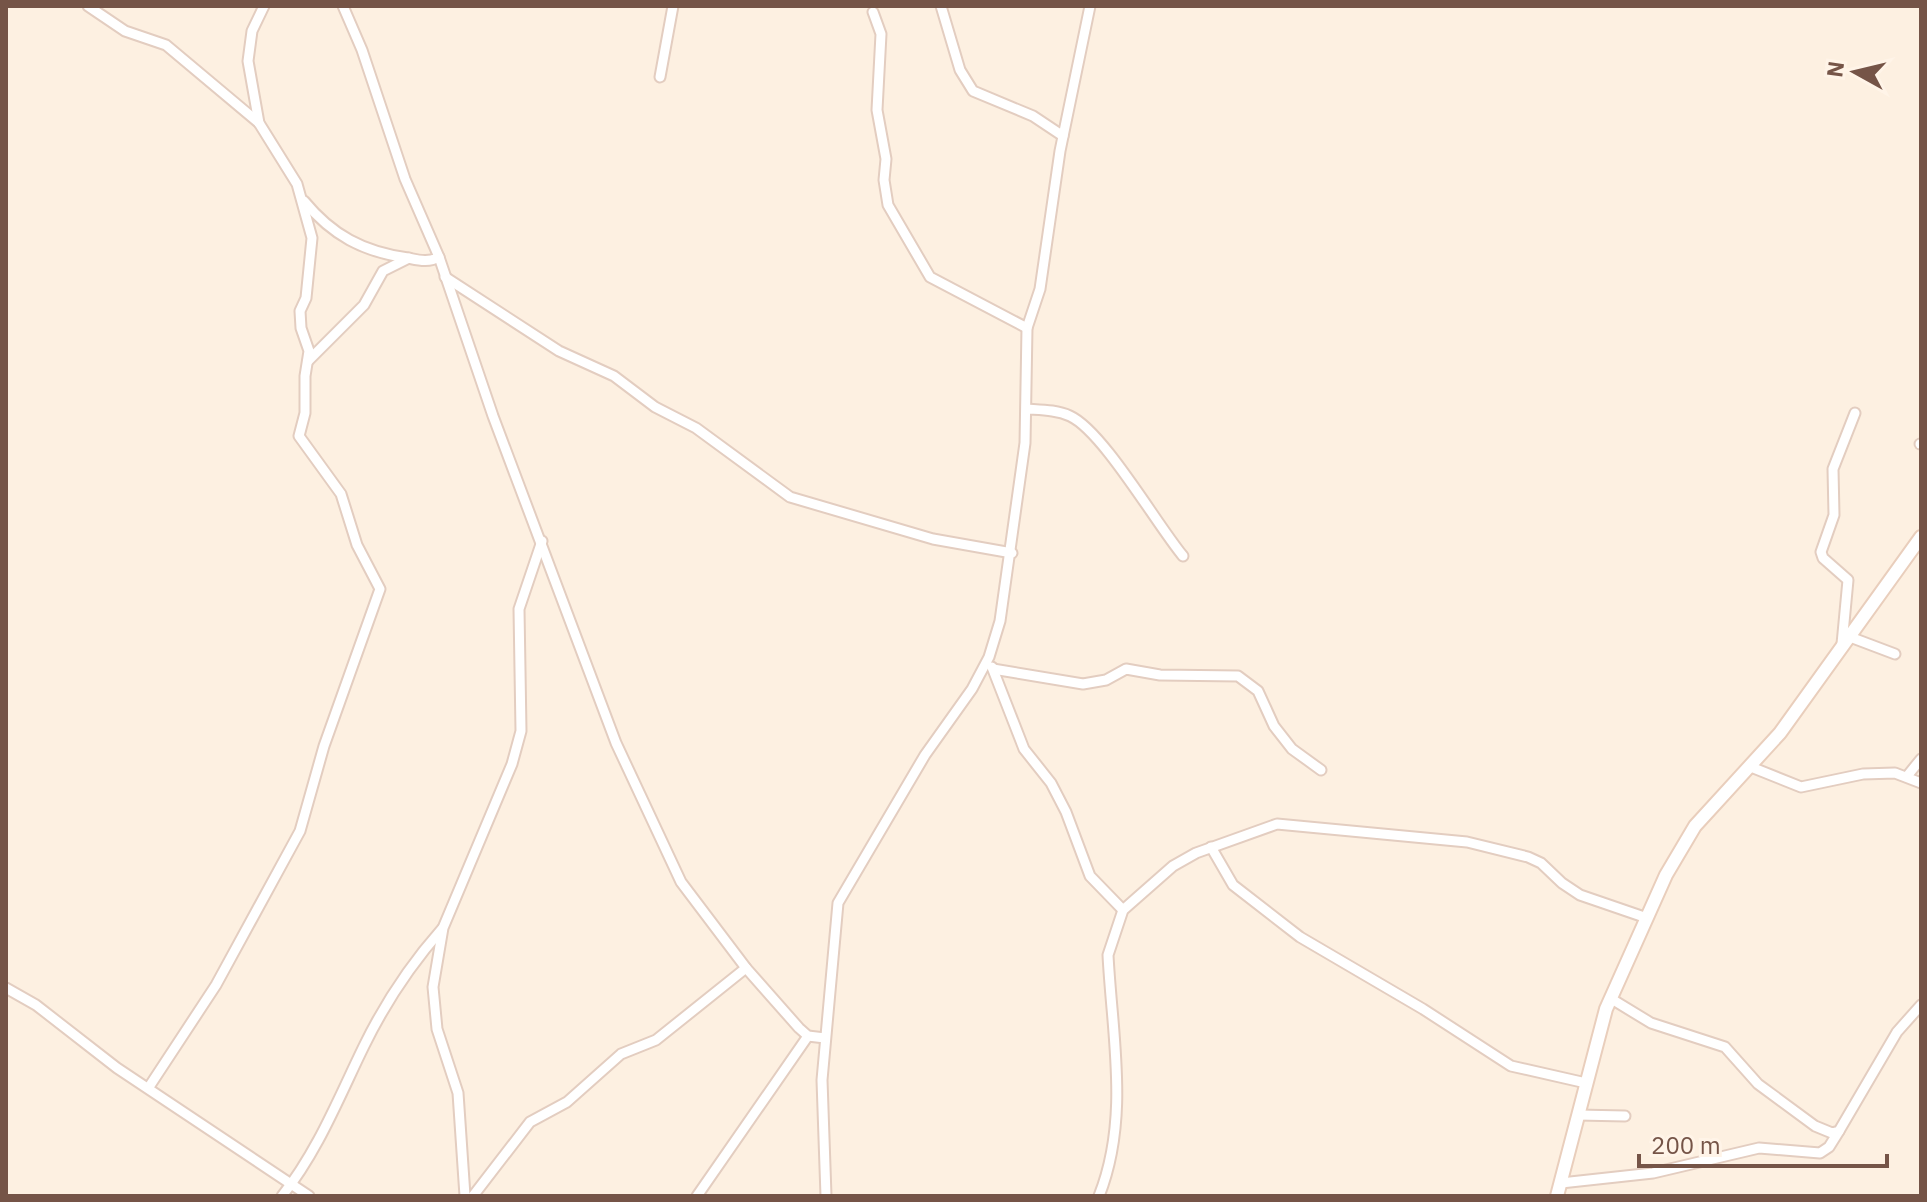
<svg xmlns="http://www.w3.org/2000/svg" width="1927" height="1202" viewBox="0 0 1927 1202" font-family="'IBM Plex Sans',sans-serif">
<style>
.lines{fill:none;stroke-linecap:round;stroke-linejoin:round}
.street-casing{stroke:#e3cdc0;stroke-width:13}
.secondary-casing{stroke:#e9cebc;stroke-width:16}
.street{stroke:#fff;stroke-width:9}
.secondary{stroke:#fff;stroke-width:12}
</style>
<rect width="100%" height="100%" fill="#fdf0e1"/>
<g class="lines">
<!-- street casing -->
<g class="street-casing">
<g id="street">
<polyline points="88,6 125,31 166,45 259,123"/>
<polyline points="343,6 362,50 405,179 439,257 493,416 616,743 681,882 746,968 799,1028 808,1036 825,1038"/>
<polyline points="941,6 960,70 973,91 1033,116 1063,136"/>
<polyline points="873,12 881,34 877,110 886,159 884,180 888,205 930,277 1027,328"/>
<polyline points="660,77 673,6"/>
<path d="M304 201C332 235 363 252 408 258 418 260 429 263 439 257"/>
<polyline points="445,277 559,351 614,376 655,407 696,428 790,497 933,539 1012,553"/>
<polyline points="308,361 364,305 383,271 409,258"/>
<path d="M1027 409C1042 410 1057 410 1070 416 1103 431 1157 525 1183 556"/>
<polyline points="1920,444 1921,444"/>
<polyline points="1850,637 1895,654"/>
<polyline points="1842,644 1848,580 1823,558 1821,552 1834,515 1833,469 1855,413"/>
<polyline points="992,667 1024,749 1051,783 1066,812 1090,876 1123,910"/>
<polyline points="993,669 1083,684 1106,680 1126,669 1160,675 1238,676 1258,691 1274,726 1292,749 1321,770"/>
<polyline points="1751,767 1801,787 1863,774 1895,773 1921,783"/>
<polyline points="1908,775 1921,759"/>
<polyline points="1211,847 1233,885 1300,937 1423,1009 1511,1066 1586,1083"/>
<polyline points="6,988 36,1005 117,1068 309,1196"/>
<polyline points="1610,998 1651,1023 1725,1047 1758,1084 1815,1126 1832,1133 1839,1131 1897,1032 1921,1005"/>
<polyline points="149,1087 216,985 300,831 324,746 380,589 357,545 341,494 299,436 305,413 305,376 309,351 301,328 300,311 306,298 312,238 297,184 259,123 248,61 252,31 264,6"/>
<polyline points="1578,1115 1625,1116"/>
<polyline points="1561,1183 1653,1173 1759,1148 1820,1153 1829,1147 1839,1131"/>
<path d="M282 1196C318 1151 339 1097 364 1046 385 1003 411 964 442 929"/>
<polyline points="465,1196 458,1093 437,1029 433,987 443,928 512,764 521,731 519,609 542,541"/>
<polyline points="473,1196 530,1122 567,1102 621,1054 656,1040 746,968"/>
<polyline points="697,1196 808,1036"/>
<polyline points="826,1196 822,1080 838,903 925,755 972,689 989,657 1000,621 1025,443 1027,328 1040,289 1060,151 1090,6"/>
<path d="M1099 1196C1130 1118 1112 1035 1108 955L1123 910 1173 866 1196 853 1277 824 1467 842 1528 857 1541 863 1562 883 1580 895 1647 918"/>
</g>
</g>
<!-- secondary casing -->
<g class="secondary-casing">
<polyline id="secondary" points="1557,1196 1606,1009 1666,875 1695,826 1780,733 1921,537"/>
</g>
<!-- street -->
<use href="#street" class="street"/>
<!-- secondary -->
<use href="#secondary" class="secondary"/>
</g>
<!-- border -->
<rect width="1927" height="1202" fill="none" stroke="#755447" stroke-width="16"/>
<!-- north arrow -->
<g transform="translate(1855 72) rotate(278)" stroke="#fff4e8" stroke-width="6" paint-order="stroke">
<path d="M0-6L14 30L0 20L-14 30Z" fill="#755447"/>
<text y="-12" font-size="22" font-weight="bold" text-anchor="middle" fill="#755447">N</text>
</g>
<!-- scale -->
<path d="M1639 1154v12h248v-12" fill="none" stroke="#755447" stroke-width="4"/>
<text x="1651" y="1154" font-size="24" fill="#755447" stroke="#fff4e8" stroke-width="6" paint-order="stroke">200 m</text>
</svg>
